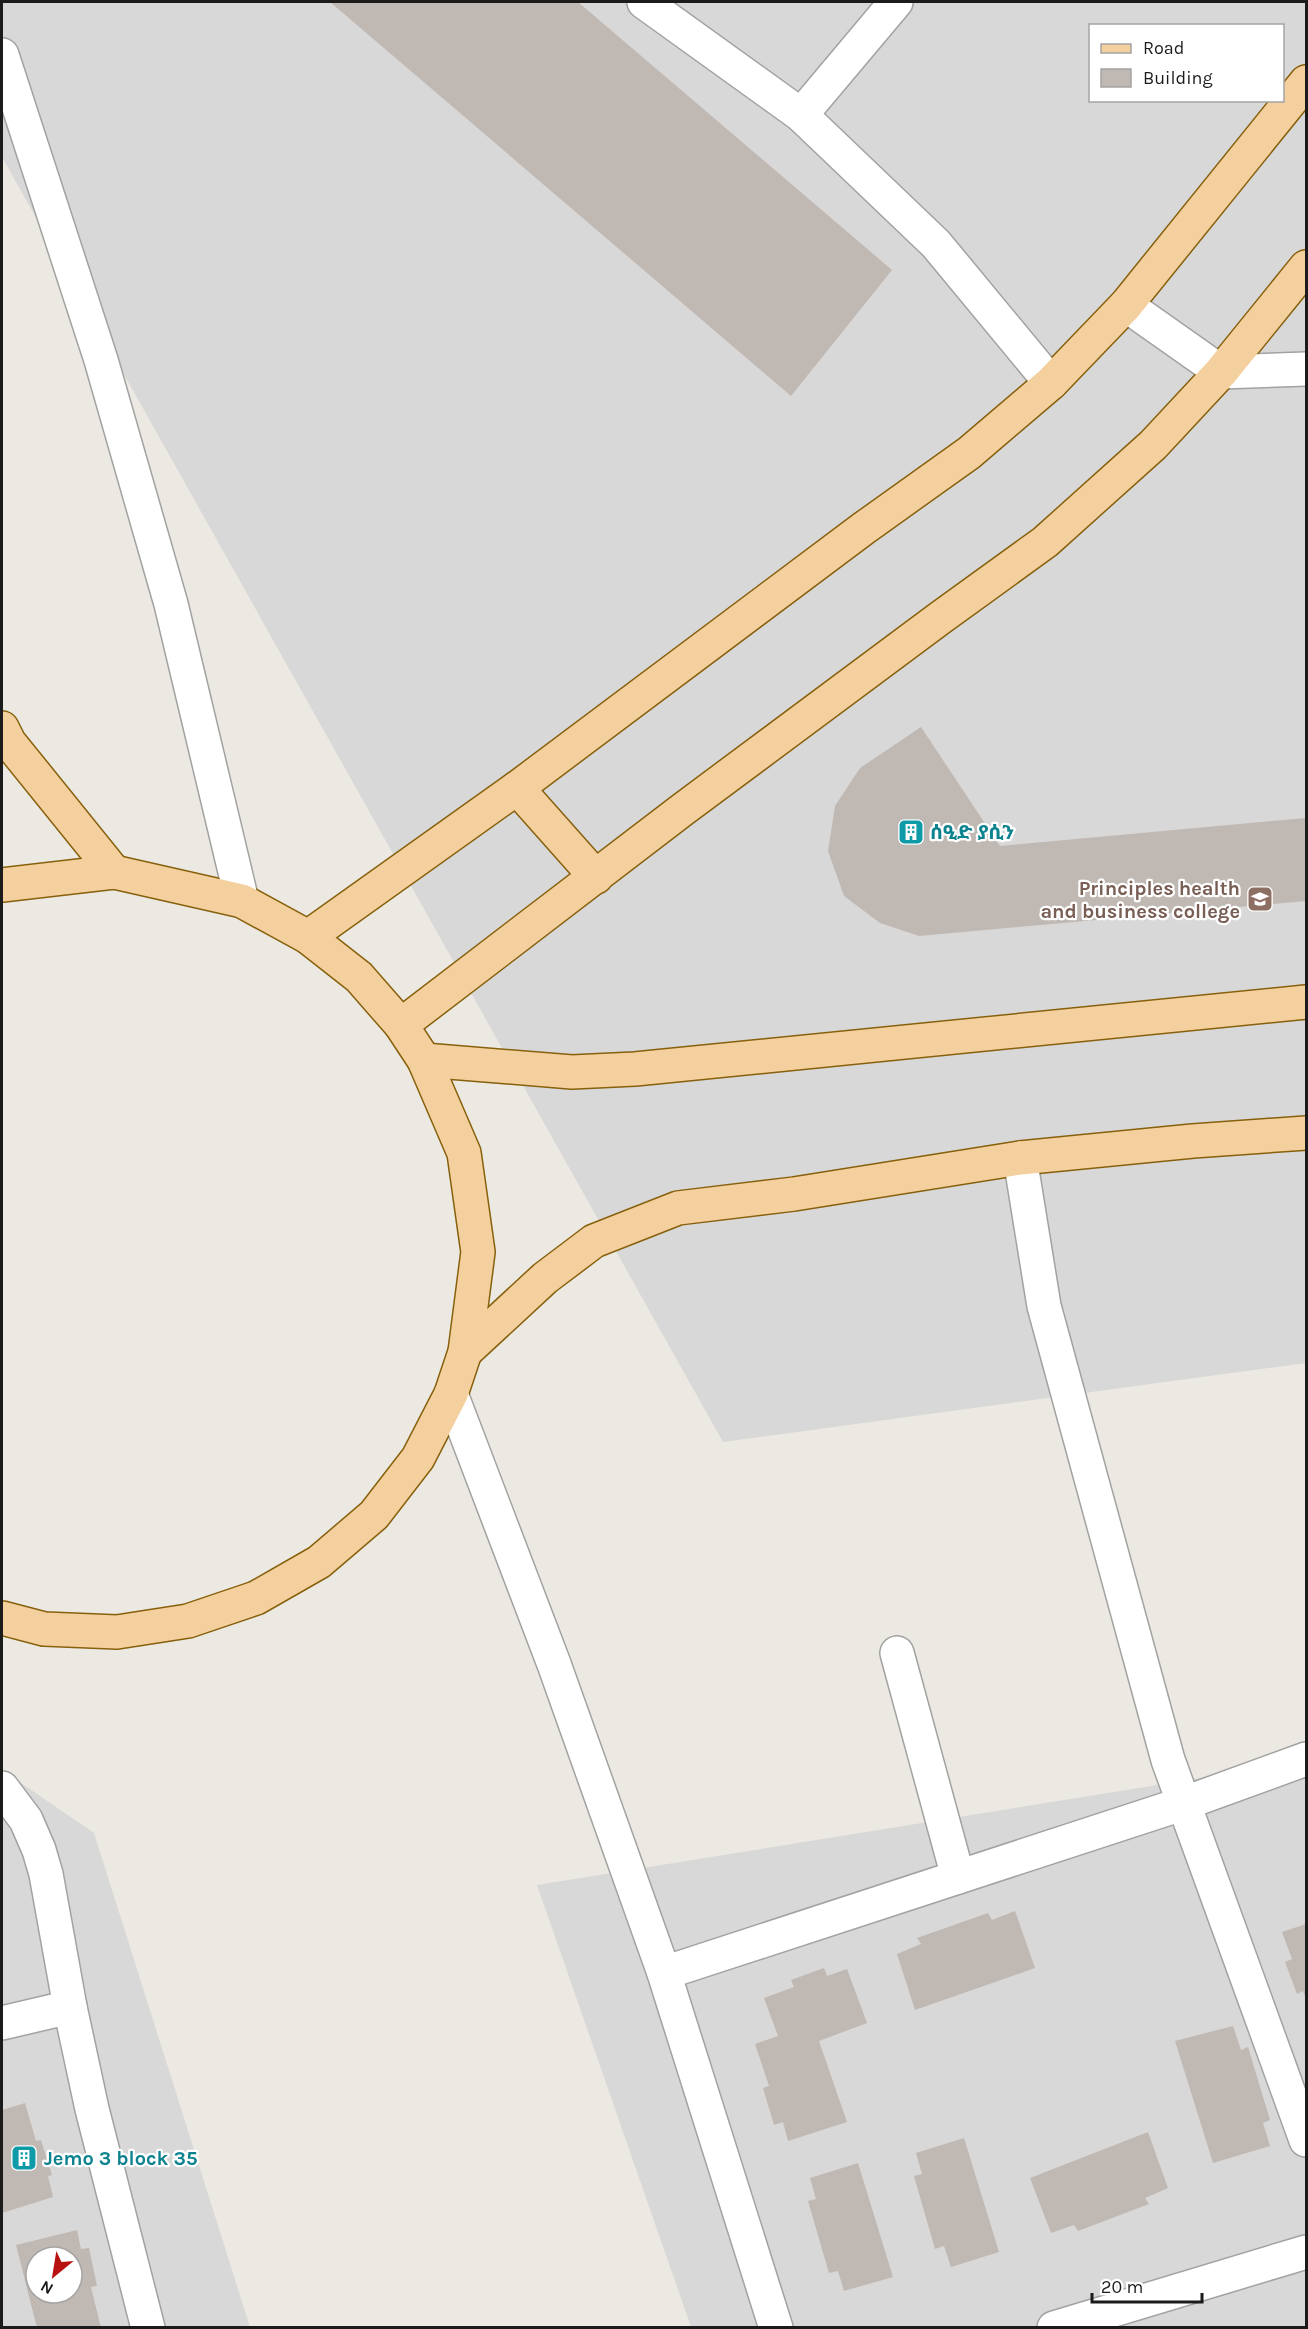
<svg xmlns="http://www.w3.org/2000/svg" width="1308" height="2329" viewBox="0 0 1308 2329" font-family="Karla,'Noto Sans Ethiopic',sans-serif">
<style>
.residential{fill:#d9d8d8;fill-rule:evenodd}
.building{fill:#c0b8b2;fill-rule:evenodd}
.lines{fill:none;stroke-linecap:round;stroke-linejoin:round}
.minor-casing{stroke:#a2a2a2;stroke-width:36}
.major-casing{stroke:#87600c;stroke-width:36}
.minor{stroke:#fff;stroke-width:33}
.major{stroke:#f4d09f;stroke-width:33}
.labels{text-anchor:middle;dominant-baseline:central;stroke-width:4.5;stroke-linejoin:round;paint-order:stroke}
.culture-label{font-size:20px;font-weight:bold;fill:#0d838f;stroke:#fff;text-anchor:start}
.education-label{font-size:20px;font-weight:bold;fill:#785e54;stroke:#fff;text-anchor:end}
</style>
<rect width="100%" height="100%" fill="#ece9e2"/>
<!-- residential -->
<g class="residential">
<path d="M2 2H1306V1363L723 1442 2 157ZM1090 26H1282V100H1090Z"/>
<polygon points="1306,1761 1306,2327 691,2327 537,1885"/>
<path d="M2 1770 94 1833 250 2327H2ZM36 2257H72V2293H36Z"/>
</g>
<!-- building -->
<g class="building">
<polygon points="330,2 578,2 892,270 791,396"/>
<polygon points="921,727 1000,846 1306,818 1306,901 919,936 880,923 844,896 828,851 835,806 860,768"/>
<polygon points="1015,1911 1035,1968 915,2010 897,1954 921,1944 917,1938 988,1913 992,1920"/>
<polygon points="1306,1924 1306,1999 1303,1991 1297,1994 1285,1962 1292,1959 1282,1932"/>
<polygon points="824,1968 827,1976 847,1969 867,2023 819,2041 847,2122 788,2141 783,2122 774,2125 763,2088 769,2086 755,2044 778,2036 764,1998 794,1987 791,1980"/>
<polygon points="1233,2026 1241,2050 1248,2047 1270,2120 1263,2123 1270,2146 1213,2163 1175,2041"/>
<polygon points="25,2103 36,2141 41,2140 52,2175 48,2176 53,2197 2,2213 2,2110"/>
<polygon points="1148,2132 1168,2188 1145,2198 1149,2204 1078,2231 1074,2225 1051,2233 1030,2178"/>
<polygon points="964,2138 999,2252 951,2267 944,2246 935,2249 914,2176 922,2174 916,2153"/>
<polygon points="858,2163 893,2277 844,2291 838,2271 829,2273 808,2201 816,2199 810,2178"/>
<path d="M77 2230 81 2249 89 2248 97 2286 91 2287 101 2328H37L16 2245ZM36 2257H72V2293H36Z"/>
</g>
<g class="lines">
<!-- minor casing -->
<g class="minor-casing">
<g id="minor">
<polyline points="644,2 801,115 936,244 1051,383"/>
<polyline points="2,55 101,360 171,604 242,901"/>
<polyline points="801,115 896,2"/>
<polyline points="1126,305 1221,372 1306,369"/>
<polyline points="1020,1158 1044,1306 1168,1760 1306,2140"/>
<polyline points="451,1394 554,1664 664,1973 776,2328"/>
<polyline points="897,1653 958,1877"/>
<polyline points="2,1788 26,1820 39,1850 46,1874 70,2007"/>
<polyline points="664,1973 1185,1803 1306,1759"/>
<polyline points="2,2023 70,2007 92,2109 148,2328"/>
<polyline points="1054,2328 1306,2252"/>
</g>
</g>
<!-- major casing -->
<g class="major-casing">
<g id="major">
<polyline points="2,728 9,742 114,872"/>
<polyline points="517,788 596,877"/>
<polyline points="2,885 114,872 242,901 308,937 359,977 401,1025 424,1060 464,1153 478,1252 465,1352 451,1394 418,1458 374,1515 319,1562 256,1598 188,1621 117,1632 44,1629 2,1618"/>
<polyline points="308,937 517,788 864,528 969,453 1051,383 1126,305 1306,82"/>
<polyline points="401,1025 682,810 940,618 1045,542 1153,445 1221,372 1306,267"/>
<polyline points="424,1060 572,1072 635,1069 1306,1002"/>
<polyline points="465,1352 545,1278 594,1241 678,1208 794,1194 1020,1158 1193,1141 1306,1133"/>
</g>
</g>
<!-- minor -->
<use href="#minor" class="minor"/>
<!-- major -->
<use href="#major" class="major"/>
</g>
<!-- icons -->
<defs>
<g id="building-square" transform="scale(1.35)"><rect x="-9" y="-9" width="18" height="18" rx="4" fill="#0f9aa8" stroke="#fff"/><path d="M-4-6H4V6H1V3H-1V6H-4ZM-2.5-4.3h1.7v1.8h-1.7ZM.8-4.3h1.7v1.8H.8ZM-2.5-1h1.7V.8h-1.7ZM.8-1h1.7V.8H.8Z" fill="#fff"/></g>
<g id="university-square" transform="scale(1.35)"><rect x="-9" y="-9" width="18" height="18" rx="4" fill="#8d6e63" stroke="#fff"/><path d="M0-5L7-2L0 1L-7-2ZM-4 1L0 2.5L4 1V4Q0 6-4 4Z" fill="#fff"/></g>
</defs>
<g fill-rule="evenodd">
<use href="#building-square" x="911" y="832"/>
<use href="#university-square" x="1260" y="899"/>
<use href="#building-square" x="24" y="2158"/>
</g>
<g class="labels">
<!-- culture labels -->
<g class="culture-label">
<text x="930" y="832">ሰዒድ ያሲን</text>
<text x="44" y="2158">Jemo 3 block 35</text>
</g>
<!-- education labels -->
<g class="education-label">
<text x="1240" y="888">Principles health<tspan x="1240" dy="23">and business college</tspan></text>
</g>
</g>
<!-- border -->
<rect width="1308" height="2329" fill="none" stroke="#1b1b1b" stroke-width="6"/>
<!-- legend -->
<rect x="1089" y="24" width="195" height="78" fill="#ffffff" stroke="#a4a4a4" stroke-width="1.5"/>
<rect x="1101" y="44" width="30" height="9" fill="#f4d09f" stroke="#a4a4a4" stroke-width="1.5"/>
<text x="1143" y="54" font-size="18" fill="#1b1b1b">Road</text>
<rect x="1101" y="69" width="30" height="18" fill="#c0b8b2" stroke="#a4a4a4" stroke-width="1.5"/>
<text x="1143" y="84" font-size="18" fill="#1b1b1b">Building</text>
<!-- north arrow -->
<g transform="translate(54 2275) rotate(210)"><circle r="28" fill="#ffffff" stroke="#a4a4a4" stroke-width="1.5"/>
<path d="M0-4.5L10 22L0 15L-10 22Z" fill="#b71210"/>
<text y="-9" font-size="16" font-weight="bold" text-anchor="middle" fill="#1b1b1b">N</text>
</g>
<!-- scale -->
<path d="M1092 2293v9h110v-9" fill="none" stroke="#1b1b1b" stroke-width="3"/>
<text x="1101" y="2293" font-size="18" fill="#1b1b1b" stroke="#ffffff" stroke-width="4.5" paint-order="stroke">20 m</text>
</svg>
